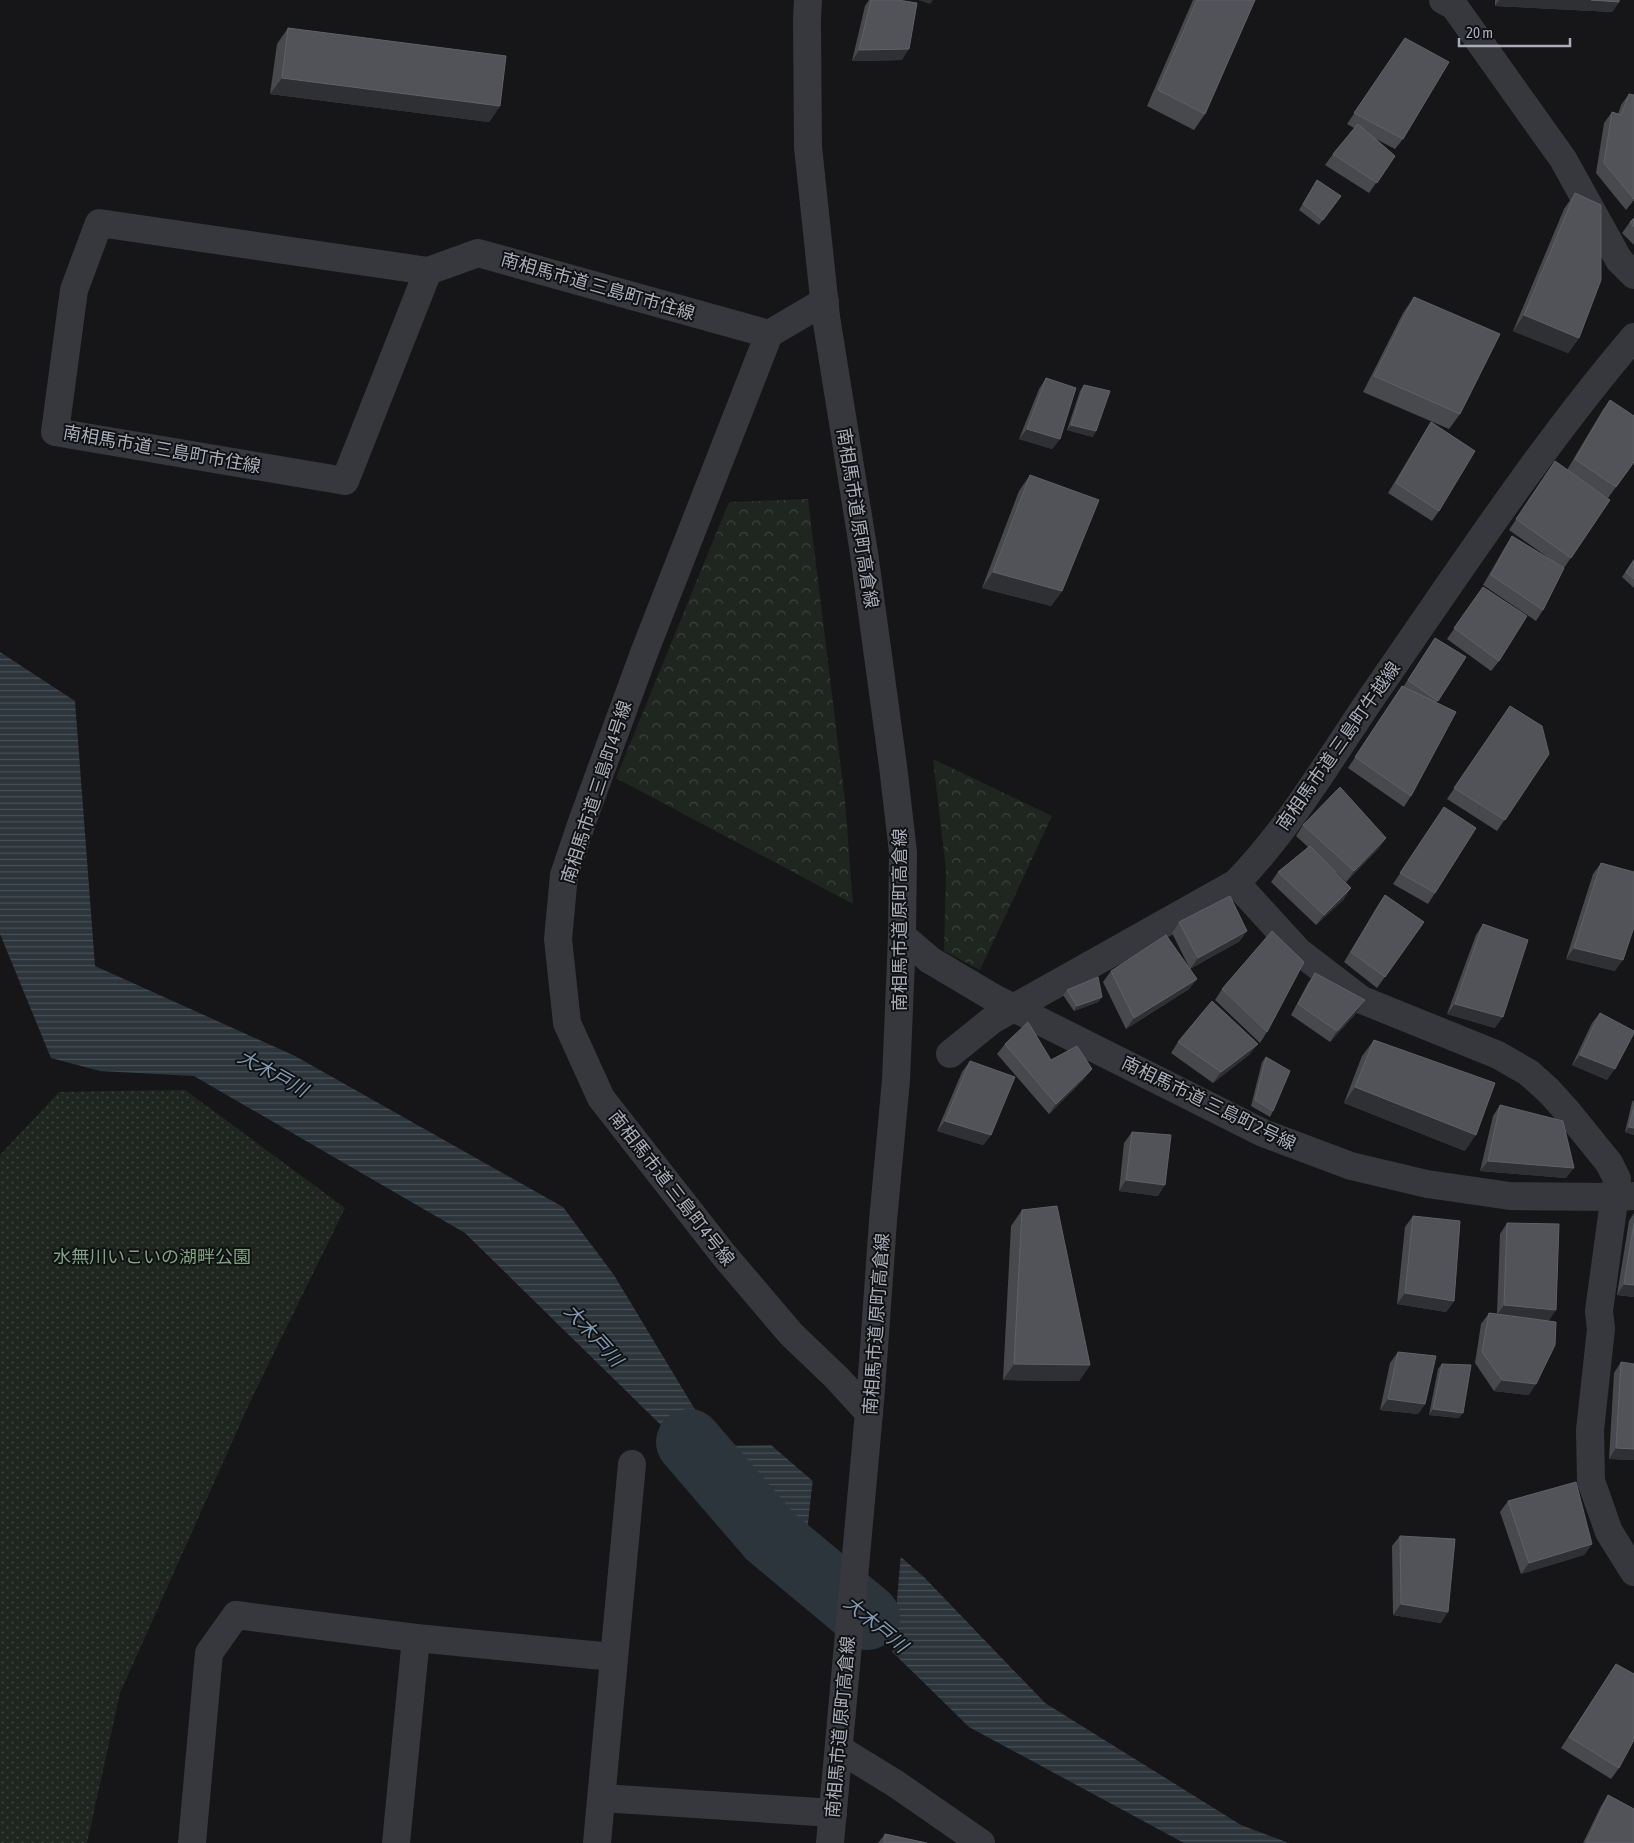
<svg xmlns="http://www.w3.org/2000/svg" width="1634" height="1843" viewBox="0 0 1634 1843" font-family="'Asap Condensed','Noto Sans JP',sans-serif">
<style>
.forest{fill:url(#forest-crowns)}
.park{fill:url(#park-dots)}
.water{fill:url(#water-rules)}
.pier{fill:#161618}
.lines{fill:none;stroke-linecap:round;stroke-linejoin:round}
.river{stroke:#2c353c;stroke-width:66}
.minor{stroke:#37383d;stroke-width:28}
.tertiary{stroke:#37383d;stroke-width:28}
.wall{fill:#47494d}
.shaded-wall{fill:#2f3033}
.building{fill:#525359;stroke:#5f6168}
.labels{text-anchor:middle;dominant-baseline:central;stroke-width:4;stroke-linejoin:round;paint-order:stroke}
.street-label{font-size:18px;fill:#a8adb8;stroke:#111113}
.park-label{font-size:18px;fill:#7fa381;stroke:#111113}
.water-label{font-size:19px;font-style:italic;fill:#7f9bb3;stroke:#111113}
</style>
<defs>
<pattern id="forest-crowns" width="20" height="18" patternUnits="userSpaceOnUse" patternTransform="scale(1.25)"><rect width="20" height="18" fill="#1e261f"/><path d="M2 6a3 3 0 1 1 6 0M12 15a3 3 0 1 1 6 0" fill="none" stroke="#3c433d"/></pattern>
<pattern id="park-dots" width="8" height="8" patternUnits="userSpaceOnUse" patternTransform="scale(1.25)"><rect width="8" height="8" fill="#1e261f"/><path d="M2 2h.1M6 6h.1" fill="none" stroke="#3c433d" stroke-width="1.8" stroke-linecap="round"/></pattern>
<pattern id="water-rules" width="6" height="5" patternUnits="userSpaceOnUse" patternTransform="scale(1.25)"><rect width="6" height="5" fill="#2c353c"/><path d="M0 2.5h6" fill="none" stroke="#485056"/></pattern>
</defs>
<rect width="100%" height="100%" fill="#161618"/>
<!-- forest -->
<g class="forest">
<polygon points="808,499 845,801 853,904 616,778 729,502"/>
<polygon points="933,759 1052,816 980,970 944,951 946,870"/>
</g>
<!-- park -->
<polygon class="park" points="185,1090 345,1208 250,1402 120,1693 87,1843 0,1843 0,1155 59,1092"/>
<!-- water -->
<polygon class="water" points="0,652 75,701 95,966 295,1056 563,1207 614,1275 717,1446 771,1445 924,1577 1045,1703 1241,1825 1289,1843 1184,1843 969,1727 465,1233 194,1076 100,1071 51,1058 0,934"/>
<!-- pier -->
<polygon class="pier" points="813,1478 901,1554 892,1655 803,1569"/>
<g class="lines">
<!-- river -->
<polyline class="river" points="689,1442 770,1536 867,1617"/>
<!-- minor -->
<g class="minor">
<polyline points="1443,0 1454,6 1563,159 1619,260 1634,275"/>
<polyline points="428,271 99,223 74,290 55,432 345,481 428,271 478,253 769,334"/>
<polyline points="825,301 769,334 644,653 583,819 564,875 558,939 567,1023 601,1098 723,1254 791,1334 837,1378 869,1413"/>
<polyline points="1236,883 1298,951 1362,1000 1498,1055 1529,1073 1549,1091 1567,1111 1609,1163 1617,1179 1599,1311 1601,1329 1590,1430 1591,1481 1609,1532 1634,1572"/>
<polyline points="902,936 930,960 994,998 1263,1133 1351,1166 1427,1184 1510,1196 1615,1197 1633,1196"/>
<path d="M950 1054 992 1020 1236 883C1289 829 1331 757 1374 694 1458 573 1538 450 1634 337"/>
<polyline points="839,1749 896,1784 981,1843"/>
<polyline points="602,1798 833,1813"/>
<polyline points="192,1843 209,1653 236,1615 416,1638 613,1657"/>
<polyline points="396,1843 416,1638"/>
<polyline points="597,1843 632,1464"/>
</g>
<!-- tertiary -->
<polyline class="tertiary" points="808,0 807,21 808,147 826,317 864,553 893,766 903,852 902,936 896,1080 883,1221 871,1390 830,1843"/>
</g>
<!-- wall -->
<g class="wall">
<polygon points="869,0 898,0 902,60 852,61 865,6"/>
<polygon points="1193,0 1255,0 1205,114 1194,130 1147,106"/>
<polygon points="1495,0 1619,0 1619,2 1612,12 1495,6"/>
<polygon points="288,28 500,106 489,122 270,94 277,44"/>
<polygon points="1405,38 1403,139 1395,149 1376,139 1395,156 1369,193 1325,165 1333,154 1354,128 1347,124"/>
<polygon points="1629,94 1634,95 1634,200 1626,210 1596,173 1604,123 1612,112 1618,114 1621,105"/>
<polygon points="1317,180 1341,196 1319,225 1299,210"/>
<polygon points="1575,193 1579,338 1568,353 1513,331 1564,209"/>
<polygon points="1634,218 1634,245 1622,233 1630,222"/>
<polygon points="1414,297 1460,414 1449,429 1363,392 1403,313"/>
<polygon points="1046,378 1060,439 1052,449 1019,439 1039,389"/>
<polygon points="1084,385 1093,437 1067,430 1080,391"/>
<polygon points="1610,400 1634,462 1608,498 1567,470 1602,411"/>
<polygon points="1431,422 1439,511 1432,521 1388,493 1424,433"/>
<polygon points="1555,461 1610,500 1564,568 1543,610 1536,621 1483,585 1505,547 1512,536 1550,559 1509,530"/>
<polygon points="1030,475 1062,591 1051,606 982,588 1019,491"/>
<polygon points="1634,559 1634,588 1622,577"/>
<polygon points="1483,587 1499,661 1491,671 1447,639"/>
<polygon points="1435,638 1466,657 1436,703 1411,796 1404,807 1348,768 1395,697 1402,686 1403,687"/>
<polygon points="1510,706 1549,754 1497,831 1447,799"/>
<polygon points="1437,818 1435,893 1428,904 1393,884"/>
<polygon points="1303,825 1386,838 1378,849 1346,882 1336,872 1344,899 1316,925 1271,882 1278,872 1308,847 1296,836"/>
<polygon points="1601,863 1615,971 1566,959 1593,874"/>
<polygon points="1385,895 1424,922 1377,988 1344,962 1378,905"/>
<polygon points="1179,922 1240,941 1190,969 1172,933"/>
<polygon points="1483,924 1495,1028 1447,1014 1476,935"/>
<polygon points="1111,971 1197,979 1189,989 1126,1029 1103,982"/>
<polygon points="1315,973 1358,1011 1330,1042 1291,1015 1308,983"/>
<polygon points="1222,989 1267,1032 1260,1043 1215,1000"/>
<polygon points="1067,990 1102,997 1098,1002 1074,1011 1063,995"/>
<polygon points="1600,1013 1607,1080 1572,1065 1592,1023"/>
<polygon points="1374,1040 1465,1151 1344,1103 1362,1056"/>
<polygon points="1178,1042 1250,1054 1213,1083 1171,1053"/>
<polygon points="1005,1044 1051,1060 1092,1069 1084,1079 1049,1114 997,1054"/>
<polygon points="1266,1057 1273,1111 1270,1117 1251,1106 1262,1062"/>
<polygon points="970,1061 991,1135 983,1145 937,1131 962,1072"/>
<polygon points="1634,1100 1634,1135 1625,1132 1632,1102"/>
<polygon points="1500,1105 1566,1178 1480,1171 1493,1116"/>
<polygon points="1132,1132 1158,1196 1119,1191 1124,1143"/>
<polygon points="1022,1210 1090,1365 1079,1381 1003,1380 1011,1226"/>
<polygon points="1634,1213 1634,1297 1617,1295 1629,1221"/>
<polygon points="1413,1216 1454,1301 1446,1312 1397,1304 1405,1227"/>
<polygon points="1507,1223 1549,1321 1531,1319 1529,1395 1494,1391 1475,1363 1481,1324 1489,1313 1497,1314 1500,1234"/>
<polygon points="1398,1352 1425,1404 1418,1414 1380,1410 1390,1363"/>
<polygon points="1621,1362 1634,1460 1609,1459 1614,1373"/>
<polygon points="1442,1364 1459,1418 1429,1415 1438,1369"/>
<polygon points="1508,1501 1592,1544 1584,1555 1521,1574 1500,1512"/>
<polygon points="1400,1536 1441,1623 1393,1615 1392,1546"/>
<polygon points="1616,1664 1619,1768 1611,1779 1561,1748"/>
<polygon points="1608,1795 1634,1843 1583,1843 1601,1806"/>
<polygon points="885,1834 927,1843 878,1843"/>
</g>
<!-- shaded-wall -->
<g class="shaded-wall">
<polygon points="918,0 933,0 930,4"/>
<polygon points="1499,0 1591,0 1619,2 1612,12 1495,6"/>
<polygon points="909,49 902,60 852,61 859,50"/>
<polygon points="282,78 500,106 489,122 270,94"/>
<polygon points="1524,315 1579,338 1568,353 1513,331"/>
<polygon points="1071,425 1096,431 1093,437 1067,430"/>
<polygon points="1027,429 1060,439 1052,449 1019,439"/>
<polygon points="993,572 1062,591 1051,606 982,588"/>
<polygon points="1386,838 1378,849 1346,882 1354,871"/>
<polygon points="1351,888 1344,899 1316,925 1324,915"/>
<polygon points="1247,931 1240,941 1190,969 1198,958"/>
<polygon points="1574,948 1623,960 1615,971 1566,959"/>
<polygon points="1197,979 1189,989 1126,1029 1134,1018"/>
<polygon points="1102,997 1098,1002 1074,1011 1077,1006"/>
<polygon points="1365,1000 1358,1011 1330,1042 1337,1031"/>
<polygon points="1455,1004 1503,1017 1495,1028 1447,1014"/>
<polygon points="1258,1044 1250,1054 1213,1083 1221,1072"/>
<polygon points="1580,1055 1615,1069 1607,1080 1572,1065"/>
<polygon points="1092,1069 1084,1079 1049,1114 1056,1104"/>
<polygon points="1355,1087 1476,1135 1465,1151 1344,1103"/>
<polygon points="945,1121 991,1135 983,1145 937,1131"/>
<polygon points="1629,1127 1634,1128 1634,1135 1625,1132"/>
<polygon points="1488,1161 1574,1168 1566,1178 1480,1171"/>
<polygon points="1126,1180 1165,1185 1158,1196 1119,1191"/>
<polygon points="1624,1284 1634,1285 1634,1297 1617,1295"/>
<polygon points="1405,1293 1454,1301 1446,1312 1397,1304"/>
<polygon points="1504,1305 1556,1310 1549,1321 1497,1315"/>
<polygon points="1014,1364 1090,1365 1079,1381 1003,1380"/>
<polygon points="1502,1380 1536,1384 1529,1395 1494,1391"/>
<polygon points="1388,1399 1425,1404 1418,1414 1380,1410"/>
<polygon points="1433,1409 1463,1413 1459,1418 1429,1415"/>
<polygon points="1616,1448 1634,1449 1634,1460 1609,1459"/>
<polygon points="1592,1544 1584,1555 1521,1574 1529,1563"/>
<polygon points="1401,1604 1448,1612 1441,1623 1393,1615"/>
</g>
<!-- building -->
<g class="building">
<polygon points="871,0 898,0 917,3 909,49 859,50"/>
<polygon points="1197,0 1255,0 1205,114 1158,90"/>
<polygon points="1591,0 1619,0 1619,2"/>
<polygon points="288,28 506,56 500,106 282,78"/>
<polygon points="1405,38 1449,62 1403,139 1354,113"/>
<polygon points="1629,94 1634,95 1634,199 1604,163 1612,112 1621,115"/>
<polygon points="1358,124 1395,156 1377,183 1333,154"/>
<polygon points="1317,180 1341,196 1323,220 1303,204"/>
<polygon points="1575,193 1601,205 1601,280 1579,338 1524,315"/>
<polygon points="1634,218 1634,227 1630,222"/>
<polygon points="1414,297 1500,334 1460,414 1374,376"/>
<polygon points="1046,378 1076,388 1060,439 1027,429"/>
<polygon points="1084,385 1110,391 1096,431 1071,425"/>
<polygon points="1610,400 1634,416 1634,462 1616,487 1575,459"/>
<polygon points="1431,422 1475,451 1439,511 1396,483"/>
<polygon points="1555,461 1610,500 1571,558 1516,519"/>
<polygon points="1030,475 1099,500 1062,591 993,572"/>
<polygon points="1512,536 1564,568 1543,610 1491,575"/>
<polygon points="1634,560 1634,579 1626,572"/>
<polygon points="1483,587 1527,616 1499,661 1454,628"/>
<polygon points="1435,638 1466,657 1438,701 1408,680"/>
<polygon points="1402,686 1456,712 1411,796 1355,757"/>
<polygon points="1510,706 1542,726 1549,754 1505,820 1454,788"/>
<polygon points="1340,787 1386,838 1354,871 1303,825"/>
<polygon points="1444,807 1476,828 1435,893 1400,873"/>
<polygon points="1310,846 1351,888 1324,915 1278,872"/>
<polygon points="1601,863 1634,872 1634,927 1623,960 1574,948"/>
<polygon points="1385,895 1424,922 1385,977 1351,952"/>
<polygon points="1230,896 1247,931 1198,958 1179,922"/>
<polygon points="1483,924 1528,940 1503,1017 1455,1004"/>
<polygon points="1272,931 1304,962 1267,1032 1222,989"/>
<polygon points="1166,935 1197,979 1134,1018 1111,971"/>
<polygon points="1315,973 1365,1000 1337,1031 1298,1004"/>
<polygon points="1098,977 1102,997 1077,1006 1067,990"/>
<polygon points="1212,1001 1258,1044 1221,1072 1178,1042"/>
<polygon points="1600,1013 1634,1031 1634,1033 1615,1069 1580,1055"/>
<polygon points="1028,1022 1051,1060 1077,1046 1092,1069 1056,1104 1005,1044"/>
<polygon points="1374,1040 1495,1083 1476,1135 1355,1087"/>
<polygon points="1266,1057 1290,1071 1273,1111 1255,1100"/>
<polygon points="970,1061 1015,1077 991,1135 945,1121"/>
<polygon points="1500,1105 1563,1121 1574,1168 1488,1161"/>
<polygon points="1634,1106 1634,1128 1629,1127"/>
<polygon points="1132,1132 1171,1135 1165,1185 1126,1180"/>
<polygon points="1057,1206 1090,1365 1014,1364 1022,1210"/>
<polygon points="1413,1216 1460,1221 1454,1301 1405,1293"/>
<polygon points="1507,1223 1559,1224 1556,1310 1504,1305"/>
<polygon points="1634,1223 1634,1285 1624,1284"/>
<polygon points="1489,1313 1556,1322 1555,1345 1536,1384 1502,1380 1482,1352"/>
<polygon points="1398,1352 1436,1356 1425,1404 1388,1399"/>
<polygon points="1621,1362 1634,1364 1634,1449 1616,1448"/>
<polygon points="1442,1364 1471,1365 1463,1413 1433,1409"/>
<polygon points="1576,1482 1592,1544 1529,1563 1508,1501"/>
<polygon points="1400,1536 1455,1539 1448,1612 1401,1604"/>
<polygon points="1616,1664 1634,1674 1634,1740 1619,1768 1569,1737"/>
<polygon points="1608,1795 1634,1809 1634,1843 1586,1843"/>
<polygon points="885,1834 927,1843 884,1843"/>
</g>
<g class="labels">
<!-- street labels -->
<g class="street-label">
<text transform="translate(598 286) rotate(16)">南相馬市道 三島町市住線</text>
<text transform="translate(162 449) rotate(10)">南相馬市道 三島町市住線</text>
<text transform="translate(858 518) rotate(81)">南相馬市道 原町高倉線</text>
<text transform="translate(1338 746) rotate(-55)">南相馬市道 三島町牛越線</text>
<text transform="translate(596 792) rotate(-72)">南相馬市道 三島町4号線</text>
<text transform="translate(899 920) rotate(-90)">南相馬市道 原町高倉線</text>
<text transform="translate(1209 1103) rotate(26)">南相馬市道 三島町2号線</text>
<text transform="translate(672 1188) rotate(52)">南相馬市道 三島町4号線</text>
<text transform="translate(876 1324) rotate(-86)">南相馬市道 原町高倉線</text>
<text transform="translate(840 1727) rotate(-85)">南相馬市道 原町高倉線</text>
</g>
<!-- park labels -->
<g class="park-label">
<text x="152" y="1256">水無川いこいの湖畔公園</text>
</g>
<!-- water labels -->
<g class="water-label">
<text transform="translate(273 1073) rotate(29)">大木戸川</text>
<text transform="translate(594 1335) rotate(48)">大木戸川</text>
<text transform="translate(876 1624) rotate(40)">大木戸川</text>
</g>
</g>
<!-- scale -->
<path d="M1459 38v8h111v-8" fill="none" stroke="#a8adb8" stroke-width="2.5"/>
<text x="1466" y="38" font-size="15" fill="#a8adb8" stroke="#111113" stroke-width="4" paint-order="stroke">20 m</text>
</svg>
